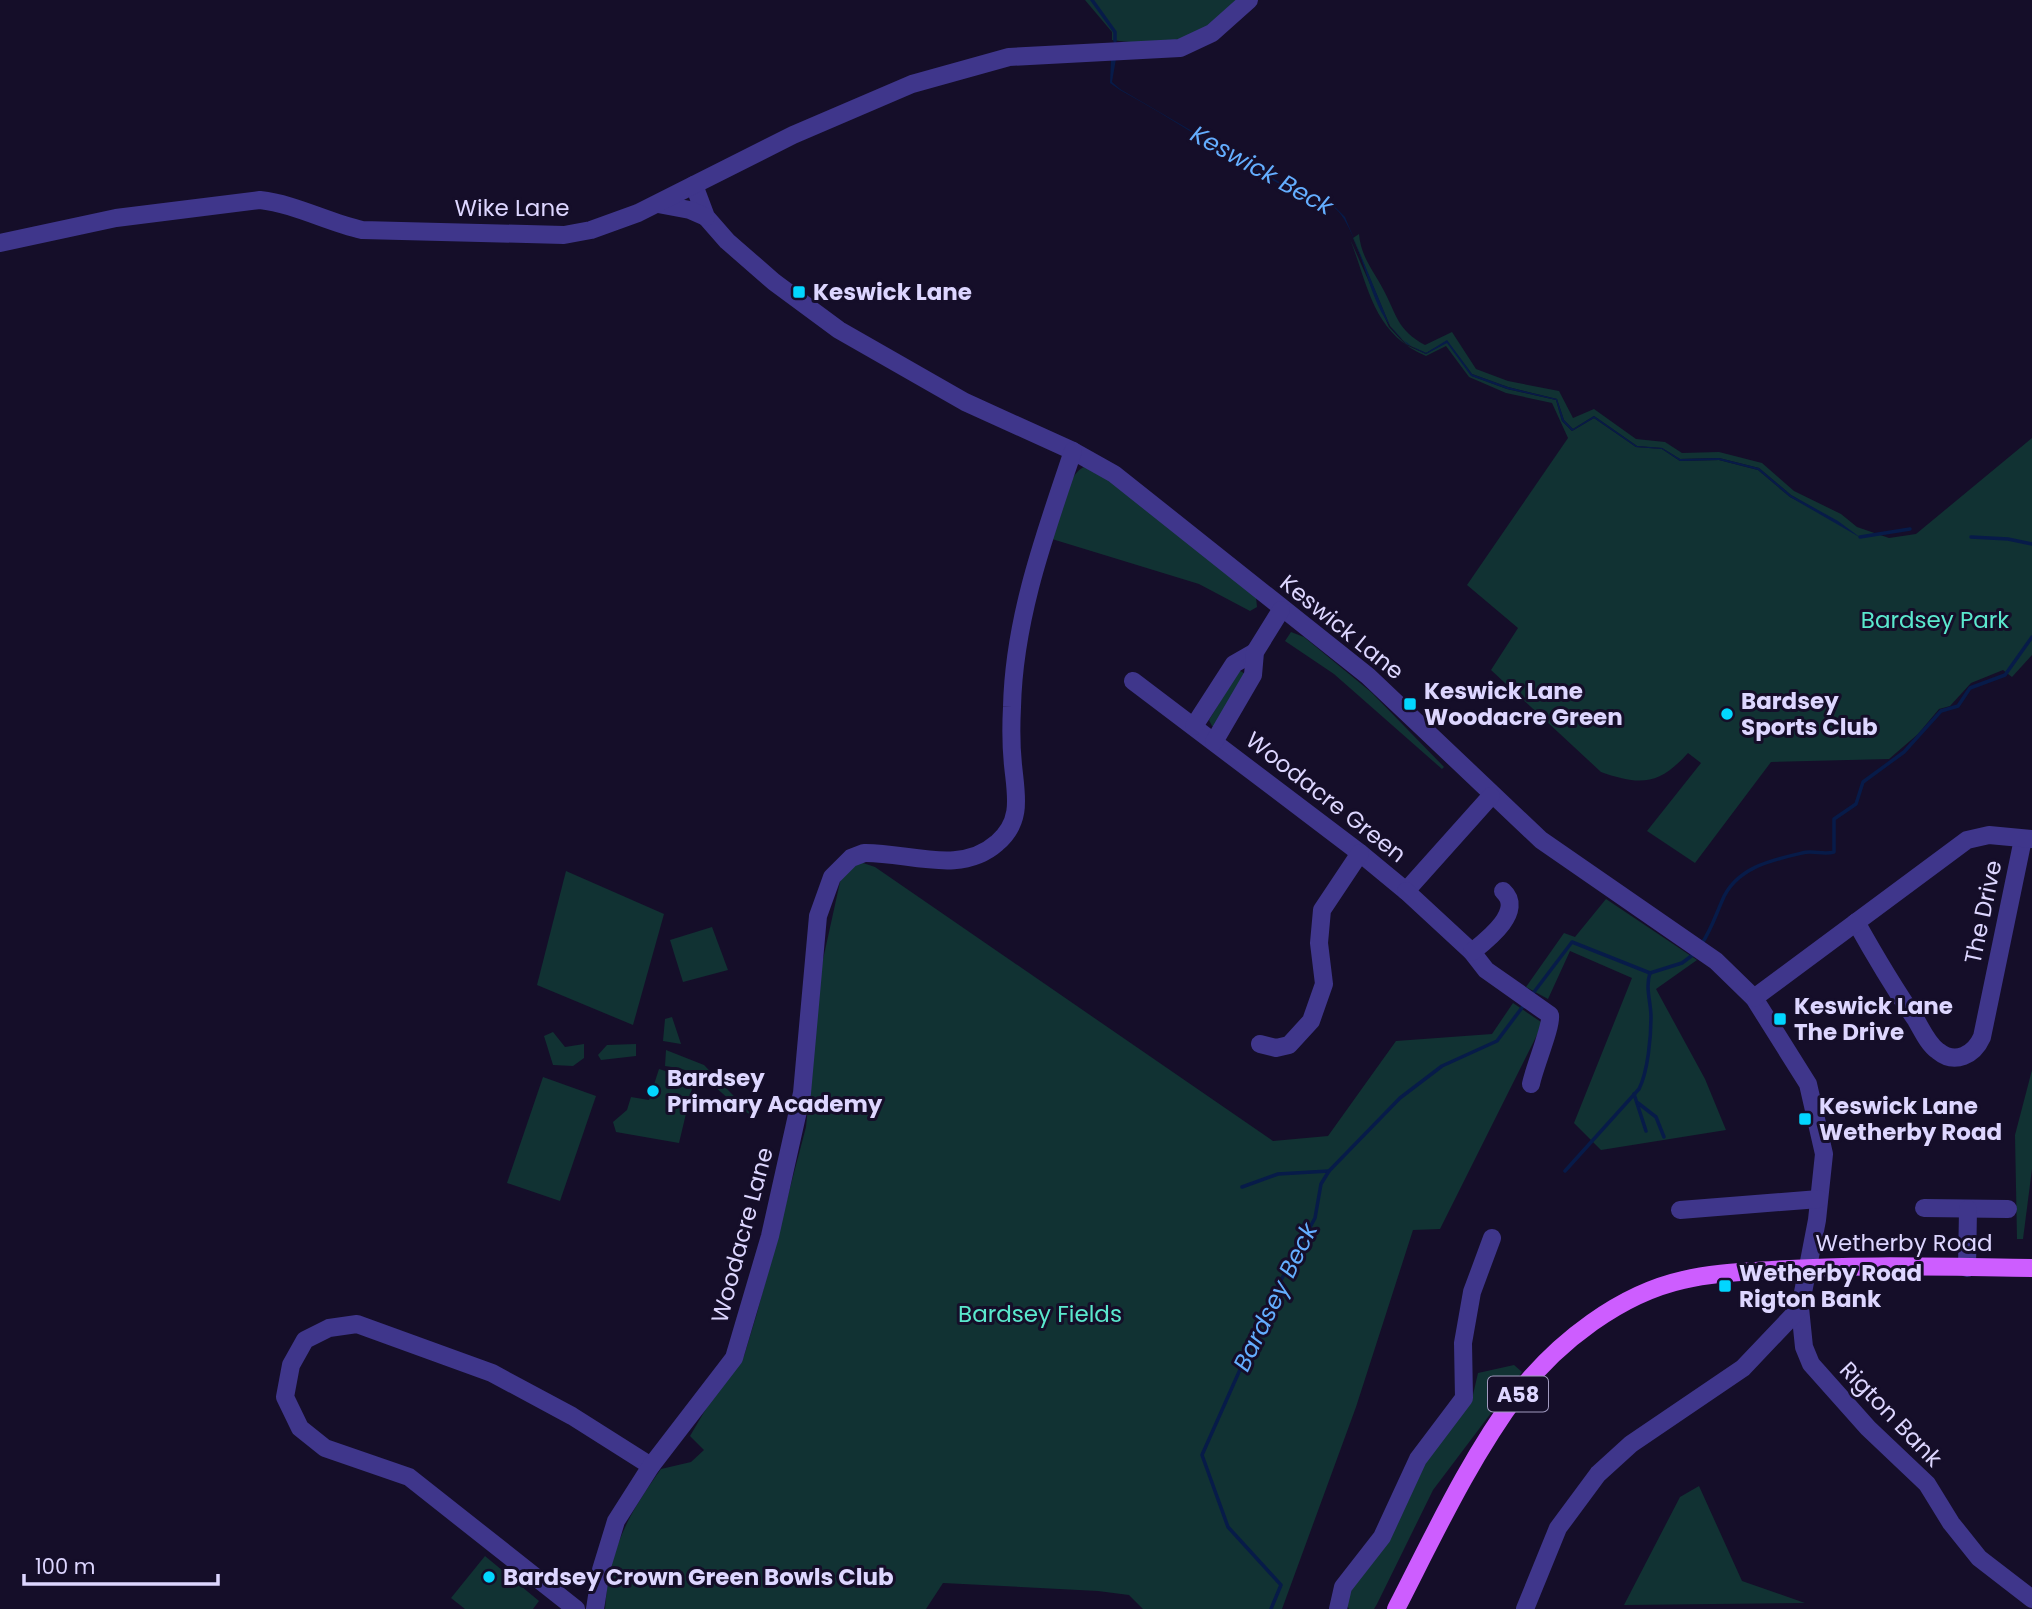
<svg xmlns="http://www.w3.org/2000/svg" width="2032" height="1609" viewBox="0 0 2032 1609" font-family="Poppins,sans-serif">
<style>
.green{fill:#113233}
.water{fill:#071b49}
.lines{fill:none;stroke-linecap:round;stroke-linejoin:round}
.stream{stroke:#071b49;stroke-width:3.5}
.minor{stroke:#3f368b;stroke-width:18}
.major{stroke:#cd5dff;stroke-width:18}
.poi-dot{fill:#02d6ff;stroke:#150e29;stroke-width:2.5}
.labels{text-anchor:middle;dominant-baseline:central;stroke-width:6;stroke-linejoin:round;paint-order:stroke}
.shield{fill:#150e29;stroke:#a19abf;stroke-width:2}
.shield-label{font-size:21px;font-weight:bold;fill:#ddd6ff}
.street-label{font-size:23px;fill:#ddd6ff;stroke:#150e29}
.poi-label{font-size:23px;font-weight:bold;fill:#ddd6ff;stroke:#150e29;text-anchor:start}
.park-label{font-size:23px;fill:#5ae8cd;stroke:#150e29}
.water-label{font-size:24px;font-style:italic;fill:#64aeff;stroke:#150e29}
</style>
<rect width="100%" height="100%" fill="#150e29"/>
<!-- green -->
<g class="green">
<path d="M1085 0H1236C1200 43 1165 47 1112 40V32Z"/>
<path d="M1359 234C1361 257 1373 270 1383 289 1397 315 1397 330 1425 345L1452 332 1476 369 1508 381 1559 391 1573 418 1594 409 1636 439 1665 442 1682 453 1719 452 1762 463 1794 491 1841 514 1857 527 1889 538 1916 534 2032 438V655L2012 677 2003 670 1971 683 1950 706 1939 709 1918 734 1889 759 1771 762 1695 863 1647 831 1701 763 1688 753C1659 785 1641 786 1601 772L1491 670 1518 628 1467 585 1568 438 1552 403 1506 393 1469 377 1446 346 1426 356C1373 333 1369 288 1350 239L1389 327 1406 345 1426 354 1447 342 1472 376 1507 389 1556 400 1562 421 1572 431 1594 418 1636 447 1662 449 1680 461 1719 460 1758 470 1790 497 1843 525 1791 495 1759 468 1719 458 1680 459 1662 448 1637 446 1594 416 1573 429 1564 420 1557 399 1508 387 1472 374 1447 341 1426 353 1406 344 1390 326 1353 238Z"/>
<path d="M1084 467 1110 481 1256 597 1257 607 1250 611 1199 584 1052 539C1058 522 1067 473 1084 467Z"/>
<polygon points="1291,632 1304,637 1371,692 1444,767 1442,769 1334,674 1285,641"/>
<polygon points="1239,670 1245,674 1214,726 1212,726 1209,720"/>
<path d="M860 862 875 867 1273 1141 1328 1136 1396 1041 1492 1034 1513 1003 1541 1022V1027L1440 1229 1413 1230 1356 1407 1282 1609H1143L1129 1595 1098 1591 943 1583 926 1609H605C609 1550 627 1516 661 1469L691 1462 704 1450 690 1436 710 1402 744 1356 757 1313 806 1127 822 964 840 882 844 872Z"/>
<polygon points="566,871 664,914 633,1025 537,985"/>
<polygon points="1606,899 1697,960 1656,989 1705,1079 1726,1130 1601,1150 1574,1123 1632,978 1570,951 1548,999 1526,987 1564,933 1575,937"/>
<polygon points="712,927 728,970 683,982 670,940"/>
<polygon points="672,1017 681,1044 663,1041 665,1019"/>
<polygon points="553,1032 565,1047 584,1044 584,1058 573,1066 553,1065 544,1036"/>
<polygon points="636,1044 636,1056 601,1060 598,1055 607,1045"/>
<path d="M666 1050 704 1065 754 1117C716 1095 712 1071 665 1066Z"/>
<polygon points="659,1069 694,1080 679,1143 616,1132 613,1122 627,1110 631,1097 649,1100"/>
<polygon points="2032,1070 2032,1169 2023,1239 2017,1239 2015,1135"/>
<polygon points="543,1077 596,1096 560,1201 507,1183"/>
<polygon points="1514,1365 1522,1372 1433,1490 1377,1604 1374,1609 1349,1609 1345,1602 1348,1593 1416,1474 1472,1399 1478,1373"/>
<polygon points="1699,1486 1742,1581 1805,1603 1624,1605 1680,1497"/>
<polygon points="485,1556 539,1601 533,1609 465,1609 451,1598"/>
</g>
<!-- water -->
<path class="water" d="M1116 59 1112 82 1120 89 1293 190 1328 200 1345 217 1390 326 1407 344 1426 353 1447 340 1472 374 1508 387 1557 399 1564 420 1573 429 1594 416 1637 446 1662 448 1680 459 1719 458 1759 468 1791 495 1838 521 1861 538 1790 497 1758 470 1719 460 1680 461 1662 449 1636 447 1594 418 1572 431 1562 421 1556 400 1507 389 1471 376 1447 343 1426 354C1367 328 1373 268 1344 219 1331 197 1309 200 1289 189 1231 159 1177 121 1120 90L1110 83 1111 60Z"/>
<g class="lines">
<!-- stream -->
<g class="stream">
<polyline points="1092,0 1115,32 1115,41"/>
<polyline points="1860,537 1910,529"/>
<polyline points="1971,537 2008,539 2032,544"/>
<path d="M1701 945C1711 930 1715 917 1722 901 1735 868 1771 860 1802 853 1813 850 1823 855 1834 852V819L1856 804 1863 782 1904 752 1941 711 1958 706 1970 688 2005 675 2032 637"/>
<polyline points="1531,996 1572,942 1650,973 1682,963 1694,954"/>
<polyline points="1634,1094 1646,1131"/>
<polyline points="1638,1103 1656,1117 1664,1137"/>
<path d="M1565 1171 1639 1089C1648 1071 1651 1037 1651 1017 1651 1002 1645 988 1650 973"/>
<polyline points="1242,1187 1278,1174 1329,1171"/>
<polyline points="1271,1609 1281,1585 1228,1527 1202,1455 1275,1291 1315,1218 1321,1184 1329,1171 1400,1098 1442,1066 1497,1041 1524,1005"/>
</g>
<!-- minor -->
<g class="minor">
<polyline points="694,185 706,217 727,241 774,282 839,330 965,402 1073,451 1114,474 1368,676 1541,840 1716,961 1754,998 1808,1084 1824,1154 1817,1220 1800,1308 1804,1347 1811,1364 1868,1428 1927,1484 1951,1523 1979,1558 2032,1599"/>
<polyline points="658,204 690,210 706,217"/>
<path d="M0 243 116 218 260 200C295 204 327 222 362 230L564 235 591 230 638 213 793 135 912 84 1009 57 1180 48 1212 33 1249 0"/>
<polyline points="1133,681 1360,853 1406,891 1491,796"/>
<polyline points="1194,726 1234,664 1255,652"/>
<polyline points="1214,742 1253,675 1255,652 1281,610"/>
<path d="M1406 891 1472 952 1486 970 1550 1015C1552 1026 1534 1068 1531 1084"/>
<path d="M1856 922C1875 956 1894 988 1916 1020 1922 1030 1928 1044 1938 1051 1955 1065 1974 1055 1982 1037L2023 839"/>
<path d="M1472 952C1487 940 1525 911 1503 891"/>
<polyline points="1754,998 1967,840 1989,835 2032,839"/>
<polyline points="1260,1044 1276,1048 1289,1045 1311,1021 1324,984 1319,943 1322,910 1360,853"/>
<polyline points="1924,1208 2008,1209"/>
<polyline points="1680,1210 1819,1199"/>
<polyline points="1967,1268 1968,1209"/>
<polyline points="576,1609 409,1477 325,1448 300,1428 285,1397 291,1365 305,1340 329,1328 357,1324 492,1373 572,1416 651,1466"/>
<path d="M595 1609 601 1570 616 1521 651 1466 734 1358 770 1236 802 1093 818 916 832 877 851 858 864 853C908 852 960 876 997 843 1023 821 1016 795 1013 765 1011 746 1011 726 1012 707 1014 618 1045 534 1073 451"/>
<polyline points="1338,1609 1343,1587 1382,1537 1418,1459 1464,1398 1463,1343 1472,1292 1492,1238"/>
<polyline points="1525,1609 1558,1528 1598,1474 1631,1444 1743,1368 1800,1308"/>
</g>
<!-- major -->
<path class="major" d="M1396 1609C1434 1535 1469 1459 1519 1392 1558 1342 1620 1294 1683 1280 1712 1273 1742 1272 1772 1270 1858 1264 1946 1267 2032 1268"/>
</g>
<!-- markers -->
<g class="poi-dot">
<rect x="792" y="285" width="14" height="14" rx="3.5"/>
<rect x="1403" y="697" width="14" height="14" rx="3.5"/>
<circle cx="1727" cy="714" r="7"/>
<rect x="1773" y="1012" width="14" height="14" rx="3.5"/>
<circle cx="653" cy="1091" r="7"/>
<rect x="1798" y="1112" width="14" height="14" rx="3.5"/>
<rect x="1718" y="1279" width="14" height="14" rx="3.5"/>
<circle cx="489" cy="1577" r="7"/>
</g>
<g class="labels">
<!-- shield labels -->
<rect class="shield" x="1488" y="1376.5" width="60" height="35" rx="5"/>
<g class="shield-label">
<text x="1518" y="1394">A58</text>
</g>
<!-- street labels -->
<g class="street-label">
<text x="512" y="208">Wike Lane</text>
<text transform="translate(1342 627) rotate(39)">Keswick Lane</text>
<text transform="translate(1326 797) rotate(38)">Woodacre Green</text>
<text transform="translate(1983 912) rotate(-78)">The Drive</text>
<text transform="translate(742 1235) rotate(-75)">Woodacre Lane</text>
<text x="1904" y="1243">Wetherby Road</text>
<text transform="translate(1891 1414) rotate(46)">Rigton Bank</text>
</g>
<!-- poi labels -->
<g class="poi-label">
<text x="813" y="292">Keswick Lane</text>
<text x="1424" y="691">Keswick Lane<tspan x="1424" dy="26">Woodacre Green</tspan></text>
<text x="1741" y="701">Bardsey<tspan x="1741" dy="26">Sports Club</tspan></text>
<text x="1794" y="1006">Keswick Lane<tspan x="1794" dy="26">The Drive</tspan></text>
<text x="667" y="1078">Bardsey<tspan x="667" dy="26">Primary Academy</tspan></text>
<text x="1819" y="1106">Keswick Lane<tspan x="1819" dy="26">Wetherby Road</tspan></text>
<text x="1739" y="1273">Wetherby Road<tspan x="1739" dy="26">Rigton Bank</tspan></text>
<text x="503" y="1577">Bardsey Crown Green Bowls Club</text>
</g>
<!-- park labels -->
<g class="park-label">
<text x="1935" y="620">Bardsey Park</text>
<text x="1040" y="1314">Bardsey Fields</text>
</g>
<!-- water labels -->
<g class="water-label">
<text transform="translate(1262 170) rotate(29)">Keswick Beck</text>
<text transform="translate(1275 1297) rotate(-64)">Bardsey Beck</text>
</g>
</g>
<!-- scale -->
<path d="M24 1574v10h194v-10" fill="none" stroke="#ddd6ff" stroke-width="3.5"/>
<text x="35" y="1574" font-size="21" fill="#ddd6ff" stroke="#150e29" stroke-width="5" paint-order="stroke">100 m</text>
</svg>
